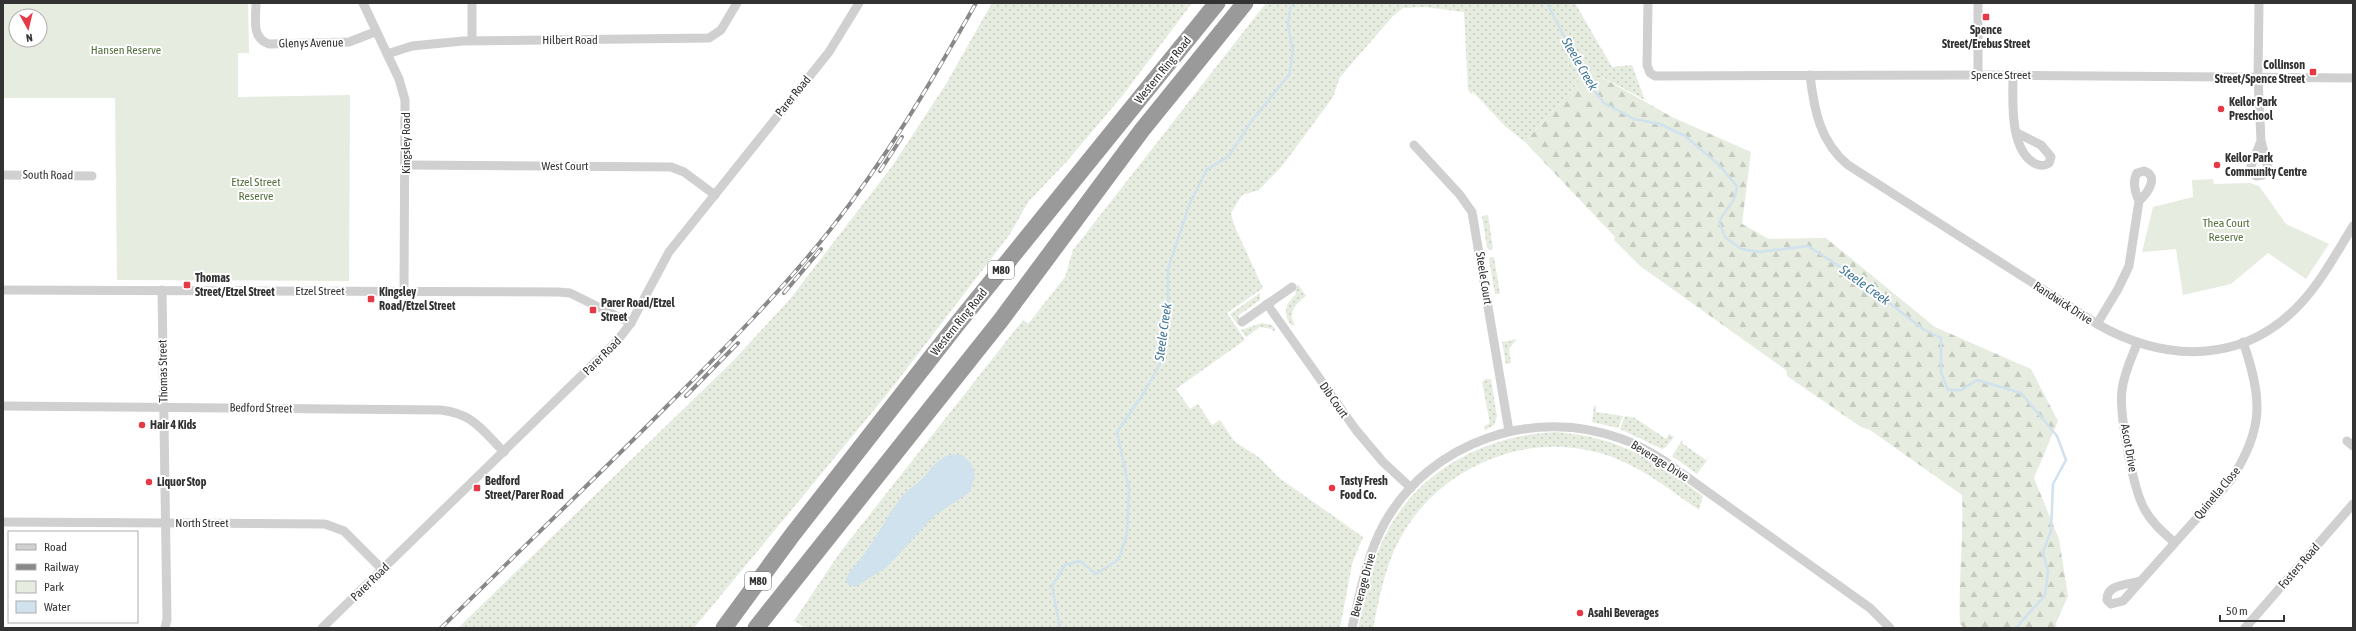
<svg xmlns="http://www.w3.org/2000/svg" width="2356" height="631" viewBox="0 0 2356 631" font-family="'Asap Condensed',sans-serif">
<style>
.grass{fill:url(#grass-dots)}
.forest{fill:url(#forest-firs)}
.park{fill:#e6ecdf;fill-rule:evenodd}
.water{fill:#cfe2ee}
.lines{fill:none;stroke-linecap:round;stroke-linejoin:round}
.stream{stroke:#cfe2ee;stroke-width:2.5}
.minor{stroke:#d0d0d0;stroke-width:9}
.motorway{stroke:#9a9a9a;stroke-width:17}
.rail-casing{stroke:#888;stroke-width:4}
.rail{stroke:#fff;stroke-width:2.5;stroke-dasharray:8;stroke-linecap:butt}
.poi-dot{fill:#e63946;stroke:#fff;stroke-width:1.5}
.labels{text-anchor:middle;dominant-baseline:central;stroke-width:4;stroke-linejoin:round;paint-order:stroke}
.shield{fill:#fff;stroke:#707070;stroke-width:1}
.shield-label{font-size:11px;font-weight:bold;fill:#333}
.poi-label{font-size:12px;font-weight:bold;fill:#333;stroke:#fff;text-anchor:start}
.street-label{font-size:12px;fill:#333;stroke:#fff}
.park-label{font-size:12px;fill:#56703f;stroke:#fff}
.water-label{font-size:13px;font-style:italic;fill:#3f7597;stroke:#fff}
</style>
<defs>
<pattern id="grass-dots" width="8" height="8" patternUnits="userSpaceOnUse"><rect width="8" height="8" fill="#e6ecdf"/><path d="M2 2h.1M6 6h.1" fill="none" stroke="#c6cbc0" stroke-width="1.8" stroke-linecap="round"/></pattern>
<pattern id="forest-firs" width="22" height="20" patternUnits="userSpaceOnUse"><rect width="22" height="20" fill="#e6ecdf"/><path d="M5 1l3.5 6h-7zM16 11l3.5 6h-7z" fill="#c6cbc0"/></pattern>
</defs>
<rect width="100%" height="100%" fill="#fff"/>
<!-- grass -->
<g class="grass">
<polygon points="992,3 1192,3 1123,95 1068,160 1028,202 1010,234 888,393 694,628 458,628 733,361 790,299 893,165 946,84"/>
<polygon points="1266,3 1575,3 1612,67 1632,65 1645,100 1589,70 1525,142 1505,126 1473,92 1471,94 1468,90 1464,12 1425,7 1403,8 1393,16 1340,77 1333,97 1282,166 1259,190 1242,195 1231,213 1234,225 1263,288 1227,313 1245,340 1176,389 1190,409 1198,404 1212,425 1220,420 1234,441 1260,458 1278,477 1363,537 1352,564 1340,628 806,628 794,621 841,551 1023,320 1028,324 1065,277 1073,250"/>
<polygon points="1488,215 1493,249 1490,250 1487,248 1482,216"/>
<polygon points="1491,257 1494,257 1500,294 1495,294 1489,260"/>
<path d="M1298 284 1306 296C1296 304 1287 312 1295 325H1291C1282 313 1286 303 1296 294L1295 288Z"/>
<polygon points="1260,293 1260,300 1239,315 1239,320 1237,324 1230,314"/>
<polygon points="1262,323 1272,325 1275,329 1274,332 1272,329 1260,327 1246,337 1241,330"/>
<polygon points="1517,339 1509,349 1511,363 1506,364 1502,342"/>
<polygon points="1485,379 1491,379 1497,416 1494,425 1485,430 1484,426 1490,423 1482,382"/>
<polygon points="1594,406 1596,406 1596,412 1623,416 1618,428 1592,422"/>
<polygon points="1625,416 1635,418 1666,439 1669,434 1674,437 1666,447 1662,449 1620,429"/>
<path d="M1556 432C1619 437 1653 459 1703 496L1699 510C1673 492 1647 471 1617 459 1540 427 1448 460 1405 530 1386 560 1380 595 1373 628H1358C1364 602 1369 574 1379 549 1408 476 1480 435 1556 432Z"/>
<polygon points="1683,439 1682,443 1706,460 1710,456 1697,474 1672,456"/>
</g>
<!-- forest -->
<path class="forest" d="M1589 70 1672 117 1751 152 1742 224 1769 239 1826 238 1935 327 2031 369 2058 421 2034 478 2059 539 2068 596 2056 623 2057 628H1964L1960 624C1958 581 1964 538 1962 495L1870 430 1861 427 1787 376 1786 370 1640 266 1614 240 1615 237 1525 142Z"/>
<!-- park -->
<g class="park">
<path d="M3 3H248L249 53H238V97L350 95 349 281 117 280 115 98H3ZM16 16H40V40H16Z"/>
<polygon points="2213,179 2214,184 2250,183 2259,186 2286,224 2329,244 2306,279 2268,253 2231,284 2183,295 2176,249 2142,252 2153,207 2193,197 2192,180"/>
</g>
<!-- water -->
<path class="water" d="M953 454 962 455 971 463 975 475 970 492 934 516 887 567 855 587 849 585 846 580C849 569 859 563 865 553 879 534 889 512 904 494 910 488 919 483 925 476 934 465 939 457 953 454Z"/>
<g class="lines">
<!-- stream -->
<g class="stream">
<path d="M1547 3 1587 81 1604 103 1634 119 1660 124 1685 136 1718 164 1737 186C1734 206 1728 205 1719 222L1725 237 1741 249 1759 252 1808 246 1857 278 1923 329 1941 338V372L1948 390H1961L1977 380 2021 393 2057 436 2066 460 2053 484 2051 531 2043 552 2048 572 2045 595 2016 628"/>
<polyline points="1060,628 1052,586 1065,565 1080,561 1096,574 1119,559 1127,534 1129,488 1117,432 1145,391 1161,362 1168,313 1168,269 1190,203 1207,169 1228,157 1253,119 1289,75 1293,51 1288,26 1290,8 1294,3"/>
</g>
<!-- minor -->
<g class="minor">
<path d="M256 3C256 19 251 38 269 44L349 42 375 32"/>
<polyline points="363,3 399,79 405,100 404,291"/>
<polyline points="472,3 472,40"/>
<polyline points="1648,3 1647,65 1650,73 1655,76 1978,75 2353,78"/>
<polyline points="2259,3 2258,78 2261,141 2268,168 2263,175 2256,176 2252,173 2251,166 2261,141"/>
<polyline points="387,54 412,46 463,41 709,38 721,30 737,3"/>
<path d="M1810 75C1814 110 1820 142 1848 165L2097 324C2166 363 2245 365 2302 302 2322 280 2337 252 2353 226"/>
<polyline points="1978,75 1978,3"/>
<path d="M2013 75C2013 100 2009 148 2034 163 2039 166 2045 166 2049 163L2051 157 2041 145 2017 133"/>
<polyline points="1414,145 1460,195 1472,212 1509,431"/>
<polyline points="406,165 671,167 684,172 715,195"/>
<polyline points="3,175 92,176"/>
<polyline points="3,290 558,292 570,293 631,323"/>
<polyline points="162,290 167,619 165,628"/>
<polyline points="1267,304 1356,430 1383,462 1411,488"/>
<polyline points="1242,322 1292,287"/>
<path d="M2097 324 2118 289 2129 266 2139 201C2135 192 2132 182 2137 173L2144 171C2160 176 2147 194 2139 201"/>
<path d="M2137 344C2131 359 2124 373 2122 390 2119 414 2133 490 2145 510 2152 523 2163 532 2174 542"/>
<path d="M3 406 441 410C474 414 482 430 504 452"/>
<polyline points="2347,441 2353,446"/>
<polyline points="3,522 325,524 344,531 383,570"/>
<path d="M2140 581C2128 585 2106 584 2107 600L2111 604 2123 601 2230 481C2264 430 2263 399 2243 342"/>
<polyline points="322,628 617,341 631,323 669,252 829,52 859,3"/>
<path d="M1352 628C1360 593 1366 557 1384 524 1430 441 1535 406 1622 439 1637 444 1650 452 1663 460L1870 608 1890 628"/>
<polyline points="2245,628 2353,504"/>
</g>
<!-- motorway -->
<g class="motorway">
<polyline points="724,628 793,534 958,323 1217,3"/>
<polyline points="756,628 1001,320 1142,130 1245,3"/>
</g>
<!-- rail casing -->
<g class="rail-casing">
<g id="rail">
<polyline points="880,171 902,137"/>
<polyline points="784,293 821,249"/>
<polyline points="686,396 738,343"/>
<path d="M441 628C519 551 598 476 675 398 729 344 782 290 830 230 886 159 932 81 976 3"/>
</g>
</g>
<!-- rail -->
<use href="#rail" class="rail"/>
</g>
<!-- markers -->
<g class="poi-dot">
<rect x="1982" y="13" width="8" height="8" rx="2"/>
<rect x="2309" y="68" width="8" height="8" rx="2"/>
<circle cx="2221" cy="109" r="4"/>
<circle cx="2217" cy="165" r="4"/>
<rect x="183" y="281" width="8" height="8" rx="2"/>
<rect x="367" y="295" width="8" height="8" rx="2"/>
<rect x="589" y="306" width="8" height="8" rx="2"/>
<circle cx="142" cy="425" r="4"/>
<circle cx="149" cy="482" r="4"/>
<rect x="473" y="484" width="8" height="8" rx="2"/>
<circle cx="1332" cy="488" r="4"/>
<circle cx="1580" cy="613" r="4"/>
</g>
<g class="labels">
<!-- shield labels -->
<g class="shield">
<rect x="988" y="261" width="26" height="18" rx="3"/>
<rect x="745" y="572" width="26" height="18" rx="3"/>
</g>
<g class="shield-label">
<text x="1001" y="270">M80</text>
<text x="758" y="581">M80</text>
</g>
<!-- poi labels -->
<g class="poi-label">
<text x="1986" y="30" text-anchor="middle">Spence<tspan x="1986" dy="14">Street/Erebus Street</tspan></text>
<text x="2305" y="65" text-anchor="end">Collinson<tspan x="2305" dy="14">Street/Spence Street</tspan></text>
<text x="2229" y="102">Keilor Park<tspan x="2229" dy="14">Preschool</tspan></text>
<text x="2225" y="158">Keilor Park<tspan x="2225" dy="14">Community Centre</tspan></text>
<text x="195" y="278">Thomas<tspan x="195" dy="14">Street/Etzel Street</tspan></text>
<text x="379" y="292">Kingsley<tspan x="379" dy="14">Road/Etzel Street</tspan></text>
<text x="601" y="303">Parer Road/Etzel<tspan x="601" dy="14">Street</tspan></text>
<text x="150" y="425">Hair 4 Kids</text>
<text x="485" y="481">Bedford<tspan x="485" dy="14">Street/Parer Road</tspan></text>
<text x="1340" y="481">Tasty Fresh<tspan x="1340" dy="14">Food Co.</tspan></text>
<text x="157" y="482">Liquor Stop</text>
<text x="1588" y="613">Asahi Beverages</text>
</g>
<!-- street labels -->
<g class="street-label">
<text x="570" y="40">Hilbert Road</text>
<text transform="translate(311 43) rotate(-1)">Glenys Avenue</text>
<text transform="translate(1163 70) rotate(-51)">Western Ring Road</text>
<text x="2001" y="75">Spence Street</text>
<text transform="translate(793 96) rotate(-51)">Parer Road</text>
<text transform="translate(406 143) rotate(-90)">Kingsley Road</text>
<text x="565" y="166">West Court</text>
<text transform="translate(48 175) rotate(1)">South Road</text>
<text transform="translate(1484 278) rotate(81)">Steele Court</text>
<text x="320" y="291">Etzel Street</text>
<text transform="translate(2063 303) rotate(33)">Randwick Drive</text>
<text transform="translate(959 322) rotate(-51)">Western Ring Road</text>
<text transform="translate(602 356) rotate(-45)">Parer Road</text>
<text transform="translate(163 371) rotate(-91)">Thomas Street</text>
<text transform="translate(1334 400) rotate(55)">Dib Court</text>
<text transform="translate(261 408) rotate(1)">Bedford Street</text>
<text transform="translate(2129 448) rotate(80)">Ascot Drive</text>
<text transform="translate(1660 461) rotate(32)">Beverage Drive</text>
<text transform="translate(2217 493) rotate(-50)">Quinella Close</text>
<text x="202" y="523">North Street</text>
<text transform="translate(2299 566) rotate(-49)">Fosters Road</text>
<text transform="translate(370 582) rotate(-44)">Parer Road</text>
<text transform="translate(1363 585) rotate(-75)">Beverage Drive</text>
</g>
<!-- park labels -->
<g class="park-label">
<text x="126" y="50">Hansen Reserve</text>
<text x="256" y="182">Etzel Street<tspan x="256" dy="14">Reserve</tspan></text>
<text x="2226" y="223">Thea Court<tspan x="2226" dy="14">Reserve</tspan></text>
</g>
<!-- water labels -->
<g class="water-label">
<text transform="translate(1580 64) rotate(60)">Steele Creek</text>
<text transform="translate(1865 285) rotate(36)">Steele Creek</text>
<text transform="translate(1163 332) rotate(-82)">Steele Creek</text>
</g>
</g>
<!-- border -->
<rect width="2356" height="631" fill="none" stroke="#333333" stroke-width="8"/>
<!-- legend -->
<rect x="8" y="531" width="130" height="92" fill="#ffffff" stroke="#adadad"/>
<rect x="16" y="544" width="20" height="6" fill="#d0d0d0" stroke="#adadad"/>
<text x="44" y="551" font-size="12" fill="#333333">Road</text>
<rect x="16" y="564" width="20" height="6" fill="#888888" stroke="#adadad"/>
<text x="44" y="571" font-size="12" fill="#333333">Railway</text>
<rect x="16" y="581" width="20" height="12" fill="#e6ecdf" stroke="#adadad"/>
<text x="44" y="591" font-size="12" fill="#333333">Park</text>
<rect x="16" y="601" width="20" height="12" fill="#cfe2ee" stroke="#adadad"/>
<text x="44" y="611" font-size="12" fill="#333333">Water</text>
<!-- north arrow -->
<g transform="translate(28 28) rotate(172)"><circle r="19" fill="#ffffff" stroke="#adadad"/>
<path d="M0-3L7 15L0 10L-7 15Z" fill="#e63946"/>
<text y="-6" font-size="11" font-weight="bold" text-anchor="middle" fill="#333333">N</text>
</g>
<!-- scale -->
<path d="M2220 615v6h64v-6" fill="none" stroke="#333333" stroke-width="2"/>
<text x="2226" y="615" font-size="12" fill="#333333" stroke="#ffffff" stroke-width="3" paint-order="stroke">50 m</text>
</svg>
